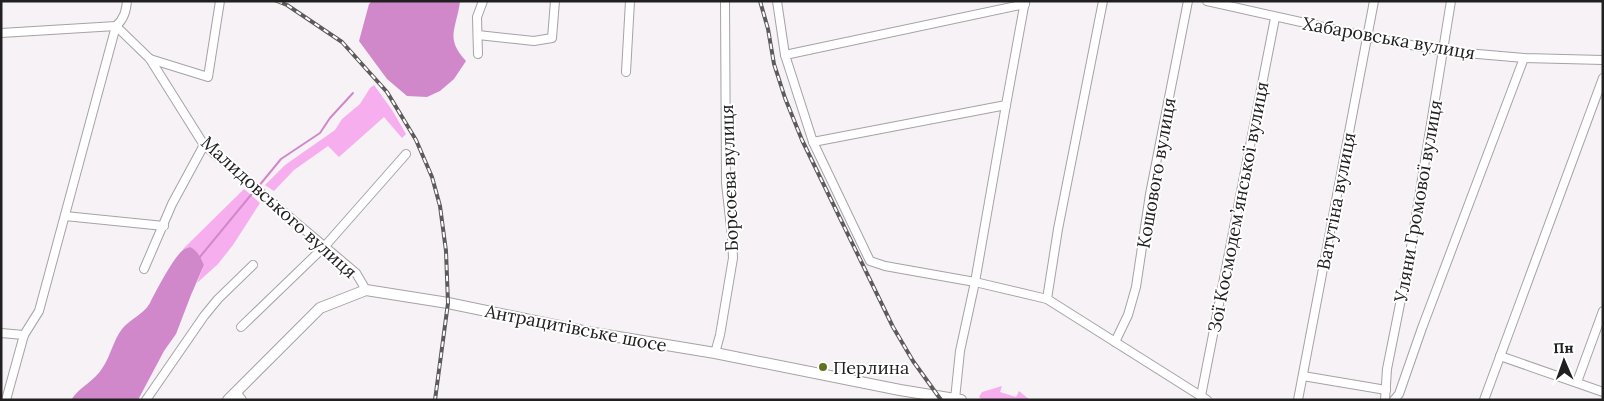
<svg xmlns="http://www.w3.org/2000/svg" width="1604" height="401" viewBox="0 0 1604 401" font-family="Lora,serif">
<style>
.green{fill:#f6aeef}
.water{fill:#d188cb}
.lines{fill:none;stroke-linecap:round;stroke-linejoin:round}
.stream{stroke:#d188cb;stroke-width:2}
.minor-casing{stroke:#a6a2a5;stroke-width:10}
.major-casing{stroke:#a6a2a5;stroke-width:12}
.minor{stroke:#fff;stroke-width:8}
.major{stroke:#fff;stroke-width:10}
.rail-casing{stroke:#5c5a5b;stroke-width:4}
.rail{stroke:#fff;stroke-width:2;stroke-dasharray:5.5;stroke-linecap:butt}
.poi-dot{fill:#627320;stroke:#fff;stroke-width:2}
.labels{text-anchor:middle;dominant-baseline:central;stroke-width:4;stroke-linejoin:round;paint-order:stroke}
.street-label{font-size:18px;fill:#212021;stroke:#fff}
.poi-label{font-size:18px;fill:#212021;stroke:#fff;text-anchor:start}
</style>
<rect width="100%" height="100%" fill="#f7f2f6"/>
<!-- green -->
<g class="green">
<polygon points="374,85 392,110 406,134 402,138 384,117 339,157 328,146 294,170 274,191 265,185 285,165 335,130 342,119 360,104 370,88"/>
<polygon points="244,189 260,203 233,245 218,264 197,283 204,265 183,249"/>
<polygon points="1002,386 1000,392 1016,397 1019,391 1030,400 983,400 979,397 982,392"/>
</g>
<!-- water -->
<g class="water">
<path d="M372 1 460 2C456 30 445 38 466 61L454 79 440 91 427 97 407 96 387 79 359 41 369 4Z"/>
<path d="M190 247C198 251 200 257 204 265L191 295 176 334 164 351 138 400H71C79 387 95 381 103 367 111 355 113 341 122 329 130 319 143 315 150 303 156 291 173 258 183 250 184 249 188 248 190 247Z"/>
</g>
<g class="lines">
<!-- stream -->
<g class="stream">
<polyline points="258,187 281,159 320,133 330,118 353,93"/>
<polyline points="199,258 255,190"/>
</g>
<!-- minor casing -->
<g class="minor-casing">
<g id="minor">
<polyline points="777,1 785,55 813,142 870,261 885,266 975,282 1047,299 1207,400"/>
<polyline points="1207,1 1368,37 1443,51 1524,58 1603,60"/>
<polyline points="1,33 116,26 150,59 204,145 356,273 366,290"/>
<polyline points="478,35 534,41 552,38 555,1"/>
<polyline points="478,54 477,17 483,1"/>
<polyline points="785,55 1025,4"/>
<polyline points="150,59 208,77 220,1"/>
<polyline points="626,72 630,1"/>
<polyline points="813,142 1006,105"/>
<polyline points="65,216 164,226"/>
<polyline points="144,269 172,204 204,145"/>
<polyline points="1047,299 1058,229 1103,1"/>
<polyline points="241,327 325,246 406,154"/>
<polyline points="1,333 24,335"/>
<polyline points="1115,342 1128,315 1136,287 1150,194 1188,1"/>
<polyline points="715,353 720,335 733,258 732,237 726,183 725,1"/>
<polyline points="1500,356 1603,392"/>
<polyline points="1303,376 1386,390"/>
<polyline points="1577,382 1603,311"/>
<polyline points="236,392 242,400"/>
<polyline points="1201,396 1275,18"/>
<polyline points="955,399 960,351 975,282 1006,105 1025,1"/>
<path d="M6 400 24 335 39 311 116 26C124 19 126 11 127 1"/>
<polyline points="146,400 204,316 218,299 253,265"/>
<polyline points="1298,400 1374,1"/>
<polyline points="1385,400 1387,369 1409,259 1451,1"/>
<polyline points="1394,400 1399,394 1422,328 1524,58"/>
<polyline points="1484,400 1603,78"/>
</g>
</g>
<!-- major casing -->
<g class="major-casing">
<polyline id="major" points="228,400 320,308 366,290 448,303 588,332 715,353 900,390 961,400"/>
</g>
<!-- minor -->
<use href="#minor" class="minor"/>
<!-- major -->
<use href="#major" class="major"/>
<!-- rail casing -->
<g class="rail-casing">
<g id="rail">
<polyline points="277,1 287,5 342,42 387,92 416,140 432,177 440,206 446,251 448,303 435,400"/>
<polyline points="760,1 768,29 774,64 785,98 802,140 893,327 913,361 941,400"/>
</g>
</g>
<!-- rail -->
<use href="#rail" class="rail"/>
</g>
<!-- markers -->
<circle class="poi-dot" cx="823" cy="367" r="5"/>
<g class="labels">
<!-- street labels -->
<g class="street-label">
<text transform="translate(1389 38) rotate(10)">Хабаровська вулиця</text>
<text transform="translate(1156 173) rotate(-80)">Кошового вулиця</text>
<text transform="translate(729 178) rotate(-92)">Борсоєва вулиця</text>
<text transform="translate(1336 201) rotate(-79)">Ватутіна вулиця</text>
<text transform="translate(1418 201) rotate(-80)">Уляни Громової вулиця</text>
<text transform="translate(279 207) rotate(42)">Малидовського вулиця</text>
<text transform="translate(1238 207) rotate(-79)">Зої Космодем’янської вулиця</text>
<text transform="translate(576 328) rotate(11)">Антрацитівське шосе</text>
</g>
<!-- poi labels -->
<g class="poi-label">
<text x="833" y="367">Перлина</text>
</g>
</g>
<!-- border -->
<rect width="1604" height="401" fill="none" stroke="#212021" stroke-width="5"/>
<!-- north arrow -->
<g transform="translate(1564 361) rotate(358)" stroke="#ffffff" stroke-width="4" paint-order="stroke">
<path d="M0-4L9 19L0 12L-9 19Z" fill="#212021"/>
<text y="-8" font-size="14" font-weight="bold" text-anchor="middle" fill="#212021">Пн</text>
</g>
</svg>
